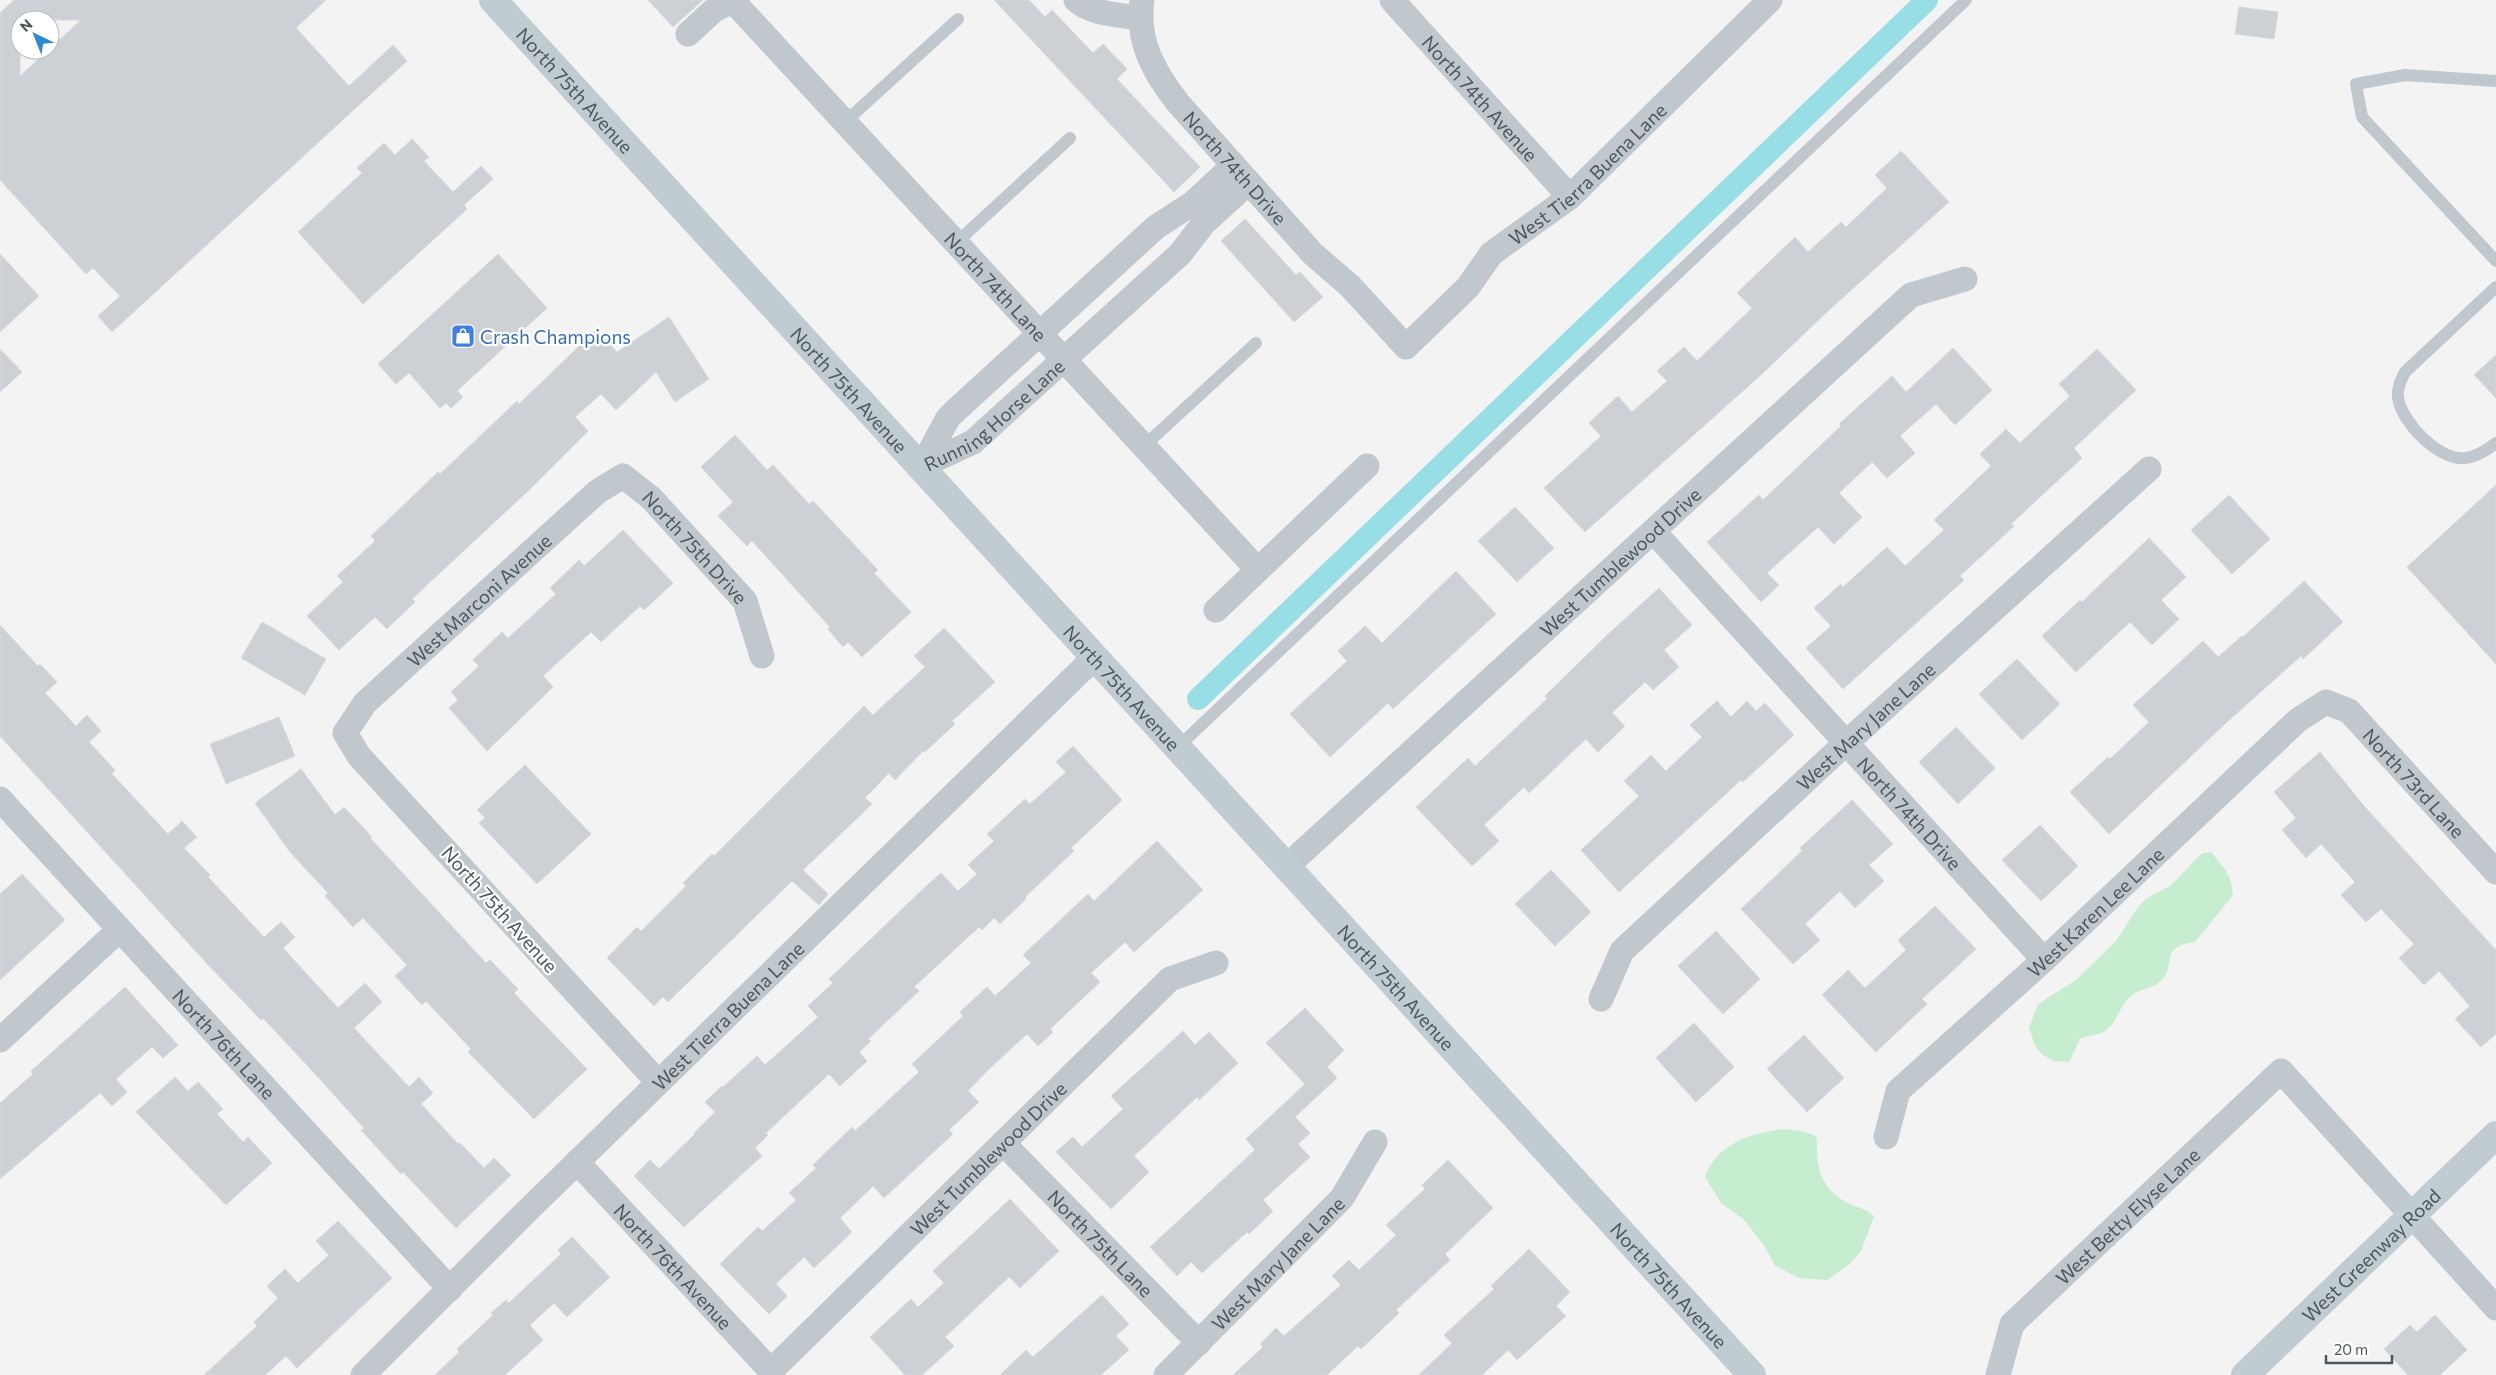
<svg xmlns="http://www.w3.org/2000/svg" width="2496" height="1375" viewBox="0 0 2496 1375" font-family="Commissioner,sans-serif">
<style>
.green{fill:#c7edd1}
.lines{fill:none;stroke-linecap:round;stroke-linejoin:round}
.canal{stroke:#98dee5;stroke-width:22}
.building{fill:#cdd0d4;stroke:#d7dadd;fill-rule:evenodd}
.lane{stroke:#c0c8cd;stroke-width:12}
.street{stroke:#c0c8cd;stroke-width:25}
.secondary{stroke:#c0cbd2;stroke-width:28}
.labels{text-anchor:middle;dominant-baseline:central;stroke-width:4.5;stroke-linejoin:round;paint-order:stroke}
.street-label{font-size:19px;fill:#4c585e;stroke:#fff}
.shop-label{font-size:19px;fill:#366cbe;stroke:#fff;text-anchor:start}
</style>
<rect width="100%" height="100%" fill="#f4f3f3"/>
<!-- green -->
<g class="green">
<path d="M2211 852C2224 868 2231 873 2233 895L2195 942C2159 947 2176 963 2163 979 2155 988 2142 988 2132 995 2121 1003 2118 1020 2108 1029 2098 1037 2089 1034 2080 1039L2069 1062 2054 1061 2043 1055 2035 1046 2029 1028 2038 1004 2076 980 2116 941 2138 907 2147 898 2170 886 2202 853Z"/>
<path d="M1784 1129 1801 1131 1814 1135 1817 1139C1816 1168 1821 1190 1850 1204 1859 1208 1868 1209 1874 1216L1861 1251 1849 1265 1827 1280 1799 1278 1775 1266 1764 1245 1743 1219 1721 1203 1705 1177C1717 1143 1752 1133 1784 1129Z"/>
</g>
<g class="lines">
<!-- canal -->
<polyline class="canal" points="1198,699 1927,0"/>
</g>
<!-- building -->
<g class="building">
<path d="M14 0H326L296 28 349 86 393 45 407 61 112 332 98 316 120 296 93 268 86 274 0 180V13ZM20 20H81L20 76Z"/>
<polygon points="648,0 703,0 673,27"/>
<polygon points="994,0 1029,0 1045,17 1052,10 1093,53 1103,44 1127,69 1117,79 1200,167 1174,192"/>
<polygon points="2239,7 2278,12 2274,39 2235,34"/>
<polygon points="412,139 429,157 424,161 453,192 481,166 493,179 464,205 467,209 363,304 298,232 362,173 357,168 384,143 395,155"/>
<polygon points="1901,151 1949,202 1828,311 1762,374 1585,532 1544,488 1601,436 1589,423 1618,396 1632,412 1667,381 1657,371 1684,347 1697,361 1752,308 1737,293 1795,237 1808,252 1841,222 1846,227 1887,188 1875,175"/>
<polygon points="1245,219 1296,275 1300,272 1323,297 1294,322 1221,241"/>
<polygon points="0,254 39,296 0,332"/>
<polygon points="498,254 547,308 457,391 463,397 451,408 446,403 440,408 409,373 396,384 378,364"/>
<polygon points="669,317 709,379 675,402 656,372 616,410 601,394 575,417 588,431 528,491 412,599 415,602 387,629 375,617 339,650 307,616 343,582 337,576 375,541 371,536 409,500 438,472 440,474 517,401 519,404 596,330 617,352"/>
<polygon points="1953,348 1992,390 1955,425 1936,404 1900,436 1915,453 1887,478 1872,462 1839,493 1862,517 1834,544 1818,527 1767,573 1779,585 1761,602 1707,542 1759,495 1763,500 1841,426 1839,424 1892,376 1906,392"/>
<polygon points="0,349 22,372 0,392"/>
<polygon points="2097,349 2136,390 2074,448 2082,458 2011,524 2014,526 1960,576 1964,580 1843,689 1806,648 1831,626 1814,608 1841,584 1843,587 1887,547 1905,566 1944,530 1934,520 1991,466 1980,454 2006,429 2020,443 2070,396 2059,384"/>
<polygon points="2496,355 2496,398 2474,375"/>
<polygon points="735,435 767,470 773,465 809,504 813,501 878,570 874,573 911,612 862,657 848,642 843,647 828,629 830,627 752,541 747,546 718,516 733,502 701,467"/>
<polygon points="2496,485 2496,664 2407,567"/>
<polygon points="2229,495 2270,539 2232,574 2191,530"/>
<polygon points="1515,507 1554,548 1517,582 1478,541"/>
<polygon points="623,530 673,583 644,610 640,606 601,642 591,632 543,676 553,687 487,751 449,708 458,700 451,692 479,666 473,660 502,632 508,638 556,594 550,588 579,560 584,566"/>
<polygon points="2149,538 2186,577 2161,600 2179,619 2152,645 2130,622 2076,672 2042,636 2080,600 2082,602"/>
<polygon points="1456,571 1496,614 1393,709 1388,703 1330,757 1290,714 1347,661 1338,651 1365,626 1382,643"/>
<polygon points="2304,581 2343,622 2303,659 2301,656 2227,722 2109,834 2070,792 2108,757 2110,759 2149,722 2133,705 2203,641 2218,657 2242,636 2243,637"/>
<polygon points="1659,588 1692,625 1664,650 1679,667 1653,690 1645,682 1612,713 1625,726 1598,752 1586,739 1529,793 1524,787 1484,825 1499,841 1472,866 1416,807 1468,758 1475,766 1547,699 1545,696 1605,637"/>
<polygon points="262,622 326,659 305,695 241,658"/>
<polygon points="0,625 38,666 40,664 57,682 45,693 76,726 87,715 101,731 89,742 115,770 112,774 168,834 182,821 197,837 184,848 210,875 208,877 264,937 281,922 295,937 283,948 338,1008 365,983 382,1002 354,1028 409,1087 419,1077 433,1093 421,1104 458,1144 460,1143 484,1168 494,1158 511,1175 456,1228 403,1172 401,1174 361,1130 364,1128 317,1076 263,1018 261,1020 210,967 0,736"/>
<polygon points="944,628 995,682 952,721 955,724 925,752 923,751 895,780 889,773 865,798 872,804 803,870 828,894 819,905 792,881 668,1002 663,997 654,1006 607,958 637,927 641,931 686,886 683,883 712,854 714,856 864,706 873,715 925,667 914,656"/>
<polygon points="2017,659 2060,704 2022,740 1979,694"/>
<polygon points="1717,701 1731,717 1747,701 1756,711 1765,703 1794,735 1743,782 1741,780 1619,892 1581,850 1639,796 1624,781 1651,755 1666,771 1702,737 1690,725"/>
<polygon points="279,717 295,756 226,784 210,744"/>
<polygon points="1956,727 1995,768 1958,804 1919,762"/>
<polygon points="1073,746 1122,800 1071,848 1074,851 1025,897 1026,899 1000,924 994,918 982,930 979,927 914,987 919,991 868,1039 871,1041 859,1052 867,1061 840,1086 829,1074 766,1133 768,1135 755,1148 762,1156 684,1227 634,1176 650,1160 659,1169 695,1134 694,1133 715,1112 705,1102 722,1086 723,1087 757,1056 765,1065 818,1017 808,1006 833,983 829,979 924,888 941,873 958,891 977,874 968,865 994,841 987,834 1025,799 1030,804 1066,772 1056,762"/>
<polygon points="2320,752 2365,807 2496,950 2496,1034 2481,1047 2455,1019 2470,1006 2439,971 2424,985 2399,958 2414,944 2381,909 2366,922 2341,895 2355,882 2321,844 2306,858 2282,830 2296,818 2274,792"/>
<polygon points="525,765 591,834 537,884 479,823 485,818 477,810"/>
<polygon points="301,769 335,815 344,807 372,837 370,838 486,963 490,960 518,989 514,993 587,1069 534,1119 468,1052 471,1049 426,1001 422,1005 395,976 407,965 363,918 353,927 325,896 328,893 290,852 255,803"/>
<polygon points="1852,800 1893,844 1869,865 1884,881 1855,908 1840,891 1805,924 1820,940 1793,964 1741,909 1802,851 1800,848"/>
<polygon points="2040,825 2078,866 2041,901 2002,860"/>
<polygon points="1157,841 1203,890 1134,952 1125,942 1091,973 1100,982 1050,1029 1053,1032 1038,1046 1027,1034 988,1070 968,1091 979,1102 949,1130 953,1134 884,1198 873,1186 840,1218 852,1232 814,1268 804,1257 776,1284 787,1296 769,1314 720,1264 758,1227 762,1231 796,1200 789,1193 816,1168 813,1165 852,1127 855,1131 919,1072 912,1064 963,1016 960,1012 987,987 995,996 1031,963 1023,955 1088,894 1094,901"/>
<polygon points="1551,870 1591,912 1555,946 1515,904"/>
<polygon points="22,874 65,920 0,980 0,894"/>
<polygon points="1935,906 1976,949 1922,999 1927,1004 1876,1052 1822,995 1848,970 1865,988 1906,950 1898,940"/>
<polygon points="1716,931 1760,979 1723,1014 1678,966"/>
<polygon points="125,987 178,1045 163,1058 152,1047 116,1079 127,1092 112,1106 100,1093 0,1179 0,1103 33,1074 31,1071"/>
<polygon points="1305,1008 1344,1050 1327,1067 1337,1078 1295,1117 1310,1133 1298,1144 1310,1157 1263,1200 1273,1211 1249,1234 1247,1232 1202,1273 1191,1262 1177,1276 1150,1247 1255,1150 1246,1139 1305,1084 1266,1043"/>
<polygon points="1694,1023 1734,1067 1696,1102 1656,1058"/>
<polygon points="1183,1031 1195,1045 1209,1032 1238,1063 1199,1100 1197,1097 1134,1156 1149,1172 1111,1209 1056,1152 1073,1137 1082,1147 1123,1109 1111,1096"/>
<polygon points="1804,1035 1844,1078 1807,1112 1767,1069"/>
<polygon points="175,1077 188,1091 198,1082 223,1109 217,1114 243,1142 248,1137 272,1163 226,1205 136,1112"/>
<polygon points="1448,1160 1493,1208 1445,1254 1450,1260 1396,1310 1399,1313 1361,1349 1358,1346 1327,1375 1233,1375 1263,1347 1260,1344 1276,1328 1284,1336 1341,1285 1332,1276 1349,1260 1359,1270 1396,1235 1386,1225 1425,1189 1422,1185"/>
<polygon points="1010,1199 1059,1251 1020,1288 1009,1277 945,1337 954,1346 922,1375 905,1375 870,1337 911,1299 918,1307 944,1283 933,1271"/>
<polygon points="338,1221 392,1278 297,1368 286,1356 265,1375 204,1375 257,1326 254,1322 278,1298 267,1286 285,1269 298,1283 329,1255 316,1241"/>
<polygon points="572,1237 610,1277 567,1317 554,1303 530,1325 543,1340 505,1375 435,1375 459,1352 457,1349 493,1315 491,1313 506,1300 509,1303 561,1254 558,1250"/>
<polygon points="1529,1249 1570,1292 1556,1306 1566,1316 1517,1360 1508,1350 1482,1375 1419,1375 1452,1343 1444,1335 1494,1289 1491,1286"/>
<polygon points="1102,1295 1129,1324 1116,1336 1129,1350 1101,1375 1000,1375 1026,1350 1033,1357"/>
<polygon points="2435,1315 2467,1350 2440,1375 2408,1375 2384,1349 2410,1325 2417,1332"/>
</g>
<g class="lines">
<!-- lane -->
<g class="lane">
<polyline points="2496,81 2405,75 2356,84 2362,117 2496,261"/>
<polyline points="845,122 958,19"/>
<polyline points="956,243 1070,138"/>
<path d="M2496 287 2405 372C2401 380 2397 388 2398 397 2401 422 2439 461 2465 458 2477 457 2487 450 2496 443"/>
<polyline points="1144,446 1256,343"/>
<polyline points="1178,747 1966,0"/>
</g>
<!-- street -->
<g class="street">
<path d="M1076 0C1090 14 1121 15 1139 18"/>
<path id="s1" d="M1142 0C1136 41 1154 72 1178 103L1313 254 1350 286 1406 347 1468 287 1491 254 1570 197 1770 0"/>
<path id="s2" d="M1392 0 1570 197"/>
<path id="s3" d="M733 1 1258 570"/>
<polyline points="688,34 714,10 735,0"/>
<polyline points="922,466 948,418 954,412 1156,227 1193,203 1233,166"/>
<path id="s4" d="M922 466 973 442 1180 254 1204 223 1248 183"/>
<path id="s5" d="M1654 532 2044 960"/>
<polyline points="1216,610 1367,466"/>
<path id="s6" d="M0 799 450 1289"/>
<path id="s7" d="M1287 866 1911 295 1965 279"/>
<path id="s8" d="M1601 999 1622 951 1846 743 2149 469"/>
<polyline points="0,1040 119,930"/>
<path id="s9" d="M658 1082 359 756 345 733 365 703 597 492 623 476 651 498 745 601 762 656"/>
<path id="s10" d="M1886 1137 1898 1091 2044 960 2298 720 2326 702 2349 711 2496 872"/>
<path id="s11" d="M1003 1143 1199 1343"/>
<path id="s12" d="M577 1162 771 1371 1170 979 1216 963"/>
<path id="s13" d="M363 1375 527 1211 1095 657"/>
<path id="s14" d="M1166 1375 1342 1198 1375 1142"/>
<path id="s15" d="M1998 1375 2012 1324 2281 1071 2496 1308"/>
</g>
<!-- secondary -->
<g class="secondary">
<path id="s16" d="M493 0 1752 1375"/>
<path id="s17" d="M2245 1375 2496 1135"/>
</g>
</g>
<!-- icons -->
<defs>
<g id="shop-square" transform="scale(1.25)"><rect x="-9" y="-9" width="18" height="18" rx="4" fill="#3f7fe0" stroke="#fff"/><path d="M-5-2.5h2.3a2.7 3.5 0 0 1 5.4 0H5L5.5 6h-11ZM-1.5-2.5h3a1.5 2.3 0 0 0-3 0Z" fill="#fff"/></g>
</defs>
<g fill-rule="evenodd">
<use href="#shop-square" x="463" y="336"/>
</g>
<g class="labels">
<!-- street labels -->
<g class="street-label">
<text stroke="none"><textPath href="#s16" startOffset="122">North 75th Avenue</textPath></text>
<text stroke="none"><textPath href="#s2" startOffset="132">North 74th Avenue</textPath></text>
<text stroke="none"><textPath href="#s1" startOffset="199">North 74th Drive</textPath></text>
<text stroke="none"><textPath href="#s1" startOffset="699">West Tierra Buena Lane</textPath></text>
<text stroke="none"><textPath href="#s3" startOffset="388">North 74th Lane</textPath></text>
<text stroke="none"><textPath href="#s16" startOffset="528">North 75th Avenue</textPath></text>
<text stroke="none"><textPath href="#s4" startOffset="89">Running Horse Lane</textPath></text>
<text stroke="none"><textPath href="#s9" startOffset="951">North 75th Drive</textPath></text>
<text stroke="none"><textPath href="#s7" startOffset="451">West Tumblewood Drive</textPath></text>
<text stroke="none"><textPath href="#s9" startOffset="659">West Marconi Avenue</textPath></text>
<text stroke="none"><textPath href="#s16" startOffset="932">North 75th Avenue</textPath></text>
<text stroke="none"><textPath href="#s8" startOffset="384">West Mary Jane Lane</textPath></text>
<text stroke="none"><textPath href="#s10" startOffset="748">North 73rd Lane</textPath></text>
<text stroke="none"><textPath href="#s5" startOffset="380">North 74th Drive</textPath></text>
<text transform="translate(500 909) rotate(48)">North 75th Avenue</text>
<text stroke="none"><textPath href="#s10" startOffset="314">West Karen Lee Lane</textPath></text>
<text stroke="none"><textPath href="#s16" startOffset="1338">North 75th Avenue</textPath></text>
<text stroke="none"><textPath href="#s13" startOffset="512">West Tierra Buena Lane</textPath></text>
<text stroke="none"><textPath href="#s6" startOffset="332">North 76th Lane</textPath></text>
<text stroke="none"><textPath href="#s12" startOffset="589">West Tumblewood Drive</textPath></text>
<text stroke="none"><textPath href="#s15" startOffset="211">West Betty Elyse Lane</textPath></text>
<text stroke="none"><textPath href="#s11" startOffset="140">North 75th Lane</textPath></text>
<text stroke="none"><textPath href="#s17" startOffset="174">West Greenway Road</textPath></text>
<text stroke="none"><textPath href="#s14" startOffset="158">West Mary Jane Lane</textPath></text>
<text stroke="none"><textPath href="#s12" startOffset="142">North 76th Avenue</textPath></text>
<text stroke="none"><textPath href="#s16" startOffset="1742">North 75th Avenue</textPath></text>
</g>
<!-- shop labels -->
<g class="shop-label">
<text x="480" y="336">Crash Champions</text>
</g>
</g>
<!-- north arrow -->
<g transform="translate(35 35) rotate(317)"><circle r="24" fill="#ffffff" stroke="#b7bcbf"/>
<path d="M0-4L9 19L0 12L-9 19Z" fill="#2c89d5"/>
<text y="-8" font-size="14" font-weight="bold" text-anchor="middle" fill="#4c585e">N</text>
</g>
<!-- scale -->
<path d="M2326 1355v8h66v-8" fill="none" stroke="#4c585e" stroke-width="2.5"/>
<text x="2334" y="1355" font-size="15" fill="#4c585e" stroke="#ffffff" stroke-width="4" paint-order="stroke">20 m</text>
</svg>
